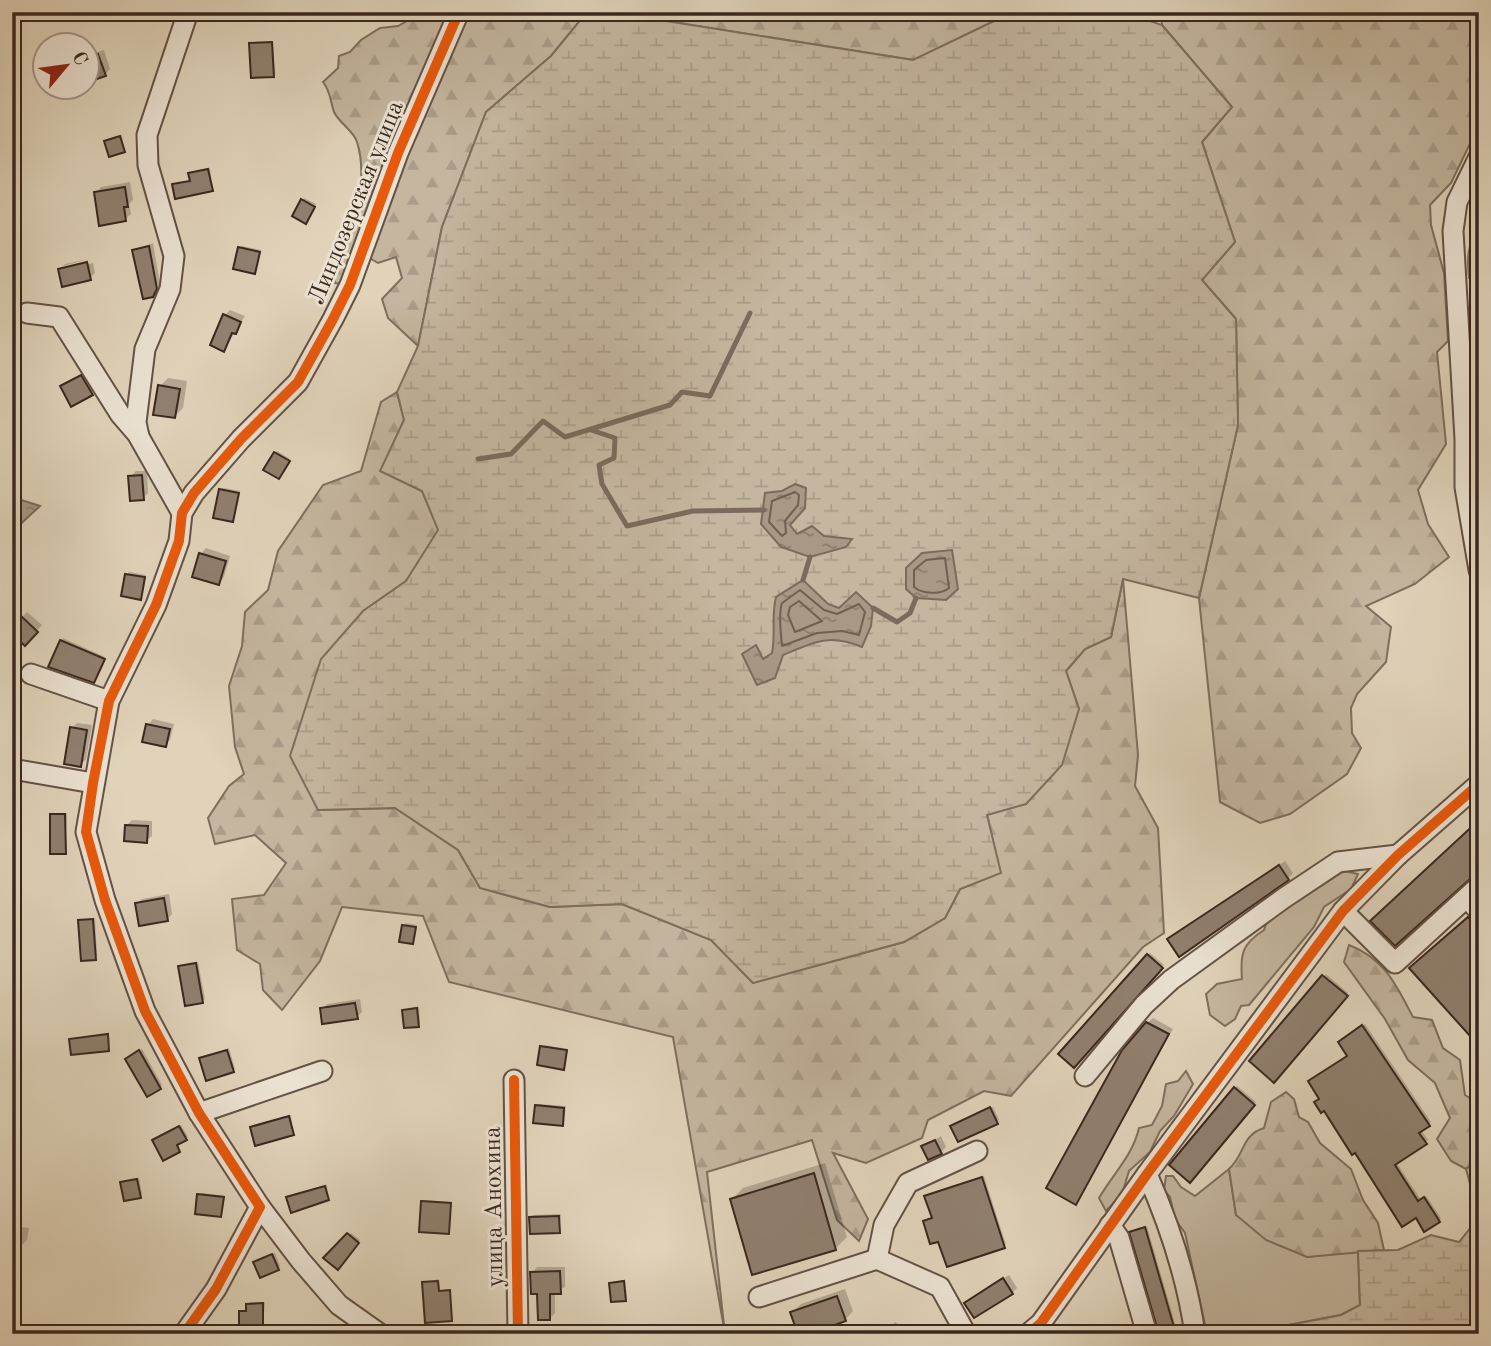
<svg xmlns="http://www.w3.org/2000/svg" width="1491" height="1346" viewBox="0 0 1491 1346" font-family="'Old Standard TT',serif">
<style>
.green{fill:#c4b69f;stroke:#7f6e5e;stroke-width:2}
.forest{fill:url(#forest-firs);stroke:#7f6e5e;stroke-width:2}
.wetland{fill:url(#wetland-marsh);stroke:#7f6e5e;stroke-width:2}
.water{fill:url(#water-ripples);stroke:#7c6b5c;stroke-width:2}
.shadow{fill:#0003}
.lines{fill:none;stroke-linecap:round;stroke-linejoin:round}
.shore{stroke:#716052;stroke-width:2}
.stream{stroke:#7c6b5c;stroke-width:5}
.building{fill:#90806f;stroke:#3a271e;stroke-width:2}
.minor-casing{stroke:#645245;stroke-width:23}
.minor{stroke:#ebe2d2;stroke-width:19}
.cycleway-casing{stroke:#ebe2d2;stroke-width:15}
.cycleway{stroke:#e8590c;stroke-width:10}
.labels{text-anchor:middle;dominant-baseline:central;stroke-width:6;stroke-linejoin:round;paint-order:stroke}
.street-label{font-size:24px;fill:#3a271e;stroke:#ebe2d2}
</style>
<defs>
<pattern id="forest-firs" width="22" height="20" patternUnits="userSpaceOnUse" patternTransform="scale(1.75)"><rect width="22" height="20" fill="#c4b69f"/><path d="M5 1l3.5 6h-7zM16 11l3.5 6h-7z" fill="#a99c88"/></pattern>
<pattern id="wetland-marsh" width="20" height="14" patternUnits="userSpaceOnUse" patternTransform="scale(1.75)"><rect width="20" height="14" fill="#c4b69f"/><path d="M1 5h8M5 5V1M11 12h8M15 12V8" fill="none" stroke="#a99c88"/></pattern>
<pattern id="water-ripples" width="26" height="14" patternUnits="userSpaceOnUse" patternTransform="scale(1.75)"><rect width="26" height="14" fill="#a89985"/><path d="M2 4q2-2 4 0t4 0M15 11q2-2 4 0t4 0" fill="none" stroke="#8a7d6c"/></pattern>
</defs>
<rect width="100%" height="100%" fill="#e0d3ba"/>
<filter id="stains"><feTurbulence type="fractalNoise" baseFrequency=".00286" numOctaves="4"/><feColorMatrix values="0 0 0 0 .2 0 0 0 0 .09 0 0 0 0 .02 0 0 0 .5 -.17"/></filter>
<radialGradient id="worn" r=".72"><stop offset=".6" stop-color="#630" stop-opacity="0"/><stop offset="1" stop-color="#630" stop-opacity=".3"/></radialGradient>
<!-- green -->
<g class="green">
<path d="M1344 871 1358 874 1351 889 1324 907 1314 927 1249 1005 1241 1006 1235 1019 1225 1026 1210 1015 1206 994 1217 984 1242 979C1240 954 1242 944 1264 930L1267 921Z"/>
<path d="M1186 1071 1193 1084 1174 1116 1160 1131 1150 1152 1129 1171 1122 1194 1106 1211 1099 1198C1113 1174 1133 1155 1139 1128L1152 1125 1162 1106 1166 1084 1178 1081Z"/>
<polygon points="1229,1169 1236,1215 1307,1257 1358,1251 1360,1305 1341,1315 1289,1325 1283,1334 1207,1334 1185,1233 1175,1219 1170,1197 1164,1190 1166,1176 1173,1176 1181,1187 1195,1196"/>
</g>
<!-- forest -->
<g class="forest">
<path d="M423 12H451L342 284 335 283 333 267C356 239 368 177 357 142 354 131 339 123 334 112 330 101 331 92 323 82L338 68 339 56 350 52 361 40 380 28 398 26Z"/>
<polygon points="467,12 587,12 551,56 486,112 442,227 418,346 388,318 382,299 402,278 396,257 378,263 368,257 404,155"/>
<polygon points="609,12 1013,12 914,60"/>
<polygon points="1161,12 1479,12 1479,125 1451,183 1430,205 1431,225 1444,273 1448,341 1437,352 1446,444 1418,490 1428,524 1449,557 1415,584 1366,606 1391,627 1386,662 1357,694 1351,708 1352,733 1361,748 1347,774 1290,814 1260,823 1220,802 1199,598 1238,425 1236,319 1202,280 1235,242 1202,142 1232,107 1162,25"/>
<path d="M1479 229V280L1469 278C1467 259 1467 244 1479 229Z"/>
<polygon points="397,392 404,420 381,471 422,491 439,530 406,581 363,611 318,810 395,808 458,850 480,888 550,907 622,904 711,940 753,983 904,942 945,918 960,889 1000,873 987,814 1026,804 1079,709 1066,671 1085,649 1111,637 1123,579 1138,755 1135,786 1158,828 1164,933 1143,947 1011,1096 984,1091 928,1120 922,1138 866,1163 833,1153 868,1219 859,1241 837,1220 812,1140 707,1172 725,1334 673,1037 449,982 423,916 342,907 320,961 282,1010 263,990 260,964 237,950 232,899 264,895 286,863 255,835 215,844 208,818 229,786 244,774 235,747 229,686 242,646 245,612 268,590 278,551 323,485 361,471 381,402"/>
<path d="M1349 945C1385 959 1396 985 1413 1017L1432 1020 1443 1048 1460 1060 1465 1095 1479 1104V1160L1466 1169 1451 1161 1437 1139 1450 1118 1435 1083 1408 1060 1385 1019 1344 962Z"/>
<path d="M1286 1092 1294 1099 1299 1117 1308 1122 1320 1143 1351 1169 1363 1200 1378 1223 1384 1250 1307 1257 1266 1240 1236 1215 1229 1169C1245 1155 1241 1135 1264 1128L1271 1102Z"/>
</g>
<!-- wetland -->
<g class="wetland">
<polygon points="587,12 609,12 913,60 1013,12 1124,12 1162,25 1232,107 1202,142 1235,242 1202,280 1236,319 1238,425 1199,598 1123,579 1111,637 1085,649 1066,671 1079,709 1062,765 1026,804 987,815 1001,873 960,889 945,918 904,942 753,983 711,940 622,904 550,907 480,888 458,850 395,808 318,810 290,756 321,659 363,611 406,581 438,530 422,491 380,471 404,420 397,392 418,346 442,227 486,112 551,56"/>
<polygon points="1479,1160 1479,1217 1466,1169"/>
<polygon points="1479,1217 1479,1334 1283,1334 1289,1325 1341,1315 1360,1305 1358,1251 1398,1250 1431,1235 1459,1242"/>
</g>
<!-- water -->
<g class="water">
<polygon points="795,484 806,488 805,508 790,525 797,534 812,526 824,536 852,539 846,547 810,557 781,547 761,524 765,493 782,491"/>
<polygon points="12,497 40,506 12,532"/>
<polygon points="952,550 958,589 946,600 916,598 906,589 906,568 922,553"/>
<path d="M803 580 828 604 839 608 856 592 873 608 871 626 862 647C829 633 814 642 783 655L775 678 757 685 742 654 756 645 763 659 772 653C776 632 771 617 776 597Z"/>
</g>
<!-- shadow -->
<g class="shadow">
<polygon points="273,41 275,73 273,75 251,44"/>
<polygon points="104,50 110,69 105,75 88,81 88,55"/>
<polygon points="122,135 124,151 106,141 108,139"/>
<polygon points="210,168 212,190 174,185 191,180 192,172"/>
<polygon points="130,182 133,200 129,204 131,214 125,219 96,193 101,187"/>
<polygon points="304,198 316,204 308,220 302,200"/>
<polygon points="153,243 160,284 152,296 134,250"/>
<polygon points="242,246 261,250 255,272 240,248"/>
<polygon points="92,258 63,266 63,269 93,263 95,273 90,278 59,270 65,264"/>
<polygon points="230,310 245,316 224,350 225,315"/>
<polygon points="87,371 97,388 72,404 63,386"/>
<polygon points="168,378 187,381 183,408 175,416 160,386"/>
<polygon points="277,451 290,459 281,475 275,453"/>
<polygon points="136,471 147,471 148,493 143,498 130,477"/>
<polygon points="223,488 240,491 233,520 220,490"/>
<polygon points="206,548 230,556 224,577 218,583 201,554"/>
<polygon points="129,572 146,575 141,598 127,574"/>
<polygon points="27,612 42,625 25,644 12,628"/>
<polygon points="63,638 105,657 96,679 50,666"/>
<polygon points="153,719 174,724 170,740 165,745 148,725"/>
<polygon points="77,723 92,725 86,760 80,765 72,728"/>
<polygon points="53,813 67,813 65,852 51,815"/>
<polygon points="132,820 152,821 152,836 146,841 127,825"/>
<polygon points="1285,861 1293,873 1288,879 1175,934"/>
<polygon points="12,870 16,870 17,888 22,887 21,907 12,907"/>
<polygon points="169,894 172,914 167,920 137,904 142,899"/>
<polygon points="1471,916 1479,921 1479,1043 1412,968"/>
<polygon points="95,918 97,956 95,958 80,921"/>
<polygon points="406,923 417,925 412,942 404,925"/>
<polygon points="1150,953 1164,965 1074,1066 1061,1054"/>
<polygon points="198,962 205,999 202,1001 180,967"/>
<polygon points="1326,974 1348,993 1274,1081 1251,1061"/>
<polygon points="360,999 362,1012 357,1017 322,1009 327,1004"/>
<polygon points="419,1007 420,1023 418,1025 404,1011"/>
<polygon points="1153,1018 1173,1029 1075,1202 1147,1023"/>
<polygon points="1365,1024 1431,1122 1421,1130 1428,1140 1396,1162 1421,1200 1426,1196 1441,1218 1438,1221 1416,1216 1321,1099 1349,1056 1342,1040"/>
<polygon points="109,1033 109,1049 71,1040 73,1038"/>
<polygon points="544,1045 568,1049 564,1068 542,1047"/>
<polygon points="229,1048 235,1069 233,1071 201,1059"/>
<polygon points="142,1049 162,1085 160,1088 129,1057"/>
<polygon points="1237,1086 1256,1102 1190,1181 1171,1165"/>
<polygon points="539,1104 566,1106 564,1122 562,1124 537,1106"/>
<polygon points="993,1107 999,1120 997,1122 954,1125"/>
<polygon points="291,1115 293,1134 252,1127 254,1125"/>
<polygon points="181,1125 188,1137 179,1142 179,1150 164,1159 156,1138"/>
<polygon points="941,1136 946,1147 941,1152 923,1147"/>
<polygon points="825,1163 847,1237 835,1249 732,1199 743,1188"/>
<polygon points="984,1176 1006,1245 940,1239 925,1221 933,1217 926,1197"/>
<polygon points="139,1178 142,1194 140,1196 122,1183"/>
<polygon points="327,1185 328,1198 288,1198 290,1195"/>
<polygon points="201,1193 225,1196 221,1215 199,1195"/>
<polygon points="425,1200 452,1202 448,1232 423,1202"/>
<polygon points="561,1214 559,1231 531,1217 533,1215"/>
<polygon points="12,1226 29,1228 27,1240 22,1245 16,1244 12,1250"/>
<polygon points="1147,1226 1178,1334 1160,1334 1131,1232"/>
<polygon points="351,1233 360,1240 338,1268 326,1258"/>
<polygon points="275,1253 280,1266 278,1269 258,1260"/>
<polygon points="537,1267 565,1267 565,1287 555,1292 555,1313 550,1318 532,1273"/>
<polygon points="1009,1275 1017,1288 1012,1293 966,1303"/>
<polygon points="439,1279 440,1290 451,1289 451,1319 424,1282"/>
<polygon points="625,1280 627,1297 625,1299 611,1283"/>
<polygon points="845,1289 853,1311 845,1320 792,1313 801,1304"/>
<polygon points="250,1302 265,1302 263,1325 241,1312 248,1309"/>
<polygon points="895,1322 913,1334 886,1334"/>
<polygon points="709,1324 711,1334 688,1334 693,1327"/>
<polygon points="540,1329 551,1329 551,1334 538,1334"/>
</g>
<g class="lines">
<!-- shore -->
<g class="shore">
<polygon points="795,492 799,495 798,505 785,521 786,533 782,536 769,522 772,501"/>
<path d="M945 558 949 588C941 595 922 594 914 587V570L926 560Z"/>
<path d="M800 590 824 610 837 614 859 604 865 612 859 635 842 631 817 633 782 646C781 634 778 615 782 603Z"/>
<polygon points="799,601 822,621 795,632 788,615 790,607"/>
</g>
<!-- stream -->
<g class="stream">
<polyline points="591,430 615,438 614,458 599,465 602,484 627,526 693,511 764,510"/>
<polyline points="478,459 511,454 543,421 565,437 670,405 682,392 710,396 750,313"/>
<polyline points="803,580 810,557"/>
<polyline points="873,608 897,622 910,613 916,598"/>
</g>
</g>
<!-- building -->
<g class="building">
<polygon points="272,42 274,77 251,78 249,43"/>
<polygon points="98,54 106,76 88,82 88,57"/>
<polygon points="120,136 125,152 109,157 104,141"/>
<polygon points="208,169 213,191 175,199 172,184 190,181 188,173"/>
<polygon points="125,187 128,207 124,207 126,221 99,226 94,192"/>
<polygon points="301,199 315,207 306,224 292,216"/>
<polygon points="149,246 157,289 153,297 143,299 132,250"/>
<polygon points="238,247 260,252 255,274 233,269"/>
<polygon points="87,262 91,280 62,287 58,269"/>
<polygon points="223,314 241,322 236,334 232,333 224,352 210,345"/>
<polygon points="81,375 93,395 71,407 60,386"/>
<polygon points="158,385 180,389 175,418 153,415"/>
<polygon points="274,452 290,461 279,479 263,470"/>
<polygon points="142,475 144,500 130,501 128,476"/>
<polygon points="219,489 239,493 233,522 213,518"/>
<polygon points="199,553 226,561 219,585 192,577"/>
<polygon points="125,574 145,577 141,600 121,596"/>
<polygon points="21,616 38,632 25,646 12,634 12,625"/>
<polygon points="60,640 105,659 94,683 48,667"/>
<polygon points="146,724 170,729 166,747 142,742"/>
<polygon points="70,727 87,730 81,767 64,764"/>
<polygon points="50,814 65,814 66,854 50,854"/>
<polygon points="1479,820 1479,871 1395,946 1370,921"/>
<polygon points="125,825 148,826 147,843 124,841"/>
<polygon points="1279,865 1289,880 1179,957 1167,939"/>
<polygon points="164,898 168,921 139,926 135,903"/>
<polygon points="1468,917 1479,929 1479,1046 1409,968"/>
<polygon points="93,919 96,960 81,961 78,920"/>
<polygon points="402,925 416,927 413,944 399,942"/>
<polygon points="1147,954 1163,968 1074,1068 1058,1054"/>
<polygon points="196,963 203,1003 185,1006 178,966"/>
<polygon points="1322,975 1348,996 1274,1083 1249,1061"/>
<polygon points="355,1003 358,1019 322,1024 320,1008"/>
<polygon points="417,1008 419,1027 404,1028 402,1010"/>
<polygon points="1146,1022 1169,1034 1076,1205 1046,1188 1122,1050"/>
<polygon points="1362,1025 1430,1126 1419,1133 1427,1144 1395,1165 1418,1201 1424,1197 1440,1222 1424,1232 1416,1218 1402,1227 1355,1153 1352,1155 1324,1111 1321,1113 1314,1102 1319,1099 1308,1081 1347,1056 1338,1042"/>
<polygon points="108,1034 109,1051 71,1055 69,1039"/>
<polygon points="540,1046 567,1050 564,1070 537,1065"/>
<polygon points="139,1050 161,1089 147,1097 125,1059"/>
<polygon points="227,1050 234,1072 206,1081 199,1058"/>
<polygon points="1234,1087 1255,1105 1190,1183 1169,1165"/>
<polygon points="535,1105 564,1108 563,1126 533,1123"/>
<polygon points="990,1107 998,1124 958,1142 950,1126"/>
<polygon points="289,1116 294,1135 255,1146 250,1127"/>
<polygon points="179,1126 187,1140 177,1145 180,1152 163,1161 152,1140"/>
<polygon points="935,1140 942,1154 928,1160 921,1146"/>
<polygon points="814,1173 836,1250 752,1275 730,1199"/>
<polygon points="982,1177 1005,1248 947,1267 938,1242 930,1244 923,1221 932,1218 924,1196"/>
<polygon points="137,1179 141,1198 124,1201 120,1182"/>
<polygon points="325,1186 329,1200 291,1213 286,1197"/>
<polygon points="197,1194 224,1197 221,1217 195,1214"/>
<polygon points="421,1201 451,1203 449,1234 419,1232"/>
<polygon points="559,1216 560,1233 530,1234 529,1217"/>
<polygon points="1145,1227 1176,1334 1159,1334 1129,1232"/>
<polygon points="347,1233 359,1243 338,1270 323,1258"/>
<polygon points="272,1254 279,1270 260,1278 253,1262"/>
<polygon points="560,1271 561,1294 550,1294 550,1320 538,1320 537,1294 531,1294 530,1272"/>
<polygon points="1003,1278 1013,1294 974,1318 964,1303"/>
<polygon points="438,1281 439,1291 450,1290 452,1321 425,1323 422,1282"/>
<polygon points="624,1281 626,1301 611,1302 609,1283"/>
<polygon points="837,1296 846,1321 810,1334 798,1334 790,1312"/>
<polygon points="263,1303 263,1327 239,1327 239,1311 246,1311 246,1304"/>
</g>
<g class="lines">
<!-- minor casing -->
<g class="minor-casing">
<g id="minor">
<polyline points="1479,157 1457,202 1453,231 1465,439 1465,487 1479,570"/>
<polyline points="27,313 59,317 120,414 139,436"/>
<polyline points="182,513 139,437 136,422 145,349 170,289 174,256 148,165 147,135 188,12"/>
<polyline points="31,674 109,701"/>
<polyline points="12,769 93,783"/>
<polyline points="1467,898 1479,911"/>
<polyline points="1343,911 1395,963 1479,886"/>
<polyline points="1085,1076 1144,1005 1171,980 1284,898 1338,862 1398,855"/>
<polyline points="514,1080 518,1334"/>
<polyline points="199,1113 322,1071"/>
<path d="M1147 1174C1170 1226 1187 1278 1195 1334"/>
<polyline points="1110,1225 1119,1238 1147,1334"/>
<polyline points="877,1259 884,1225 908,1183 977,1151"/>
<polyline points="759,1297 877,1259 940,1287 966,1334"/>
<polyline points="184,1334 216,1289 260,1207"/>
<polyline points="380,1334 339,1305 301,1261 260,1207 199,1113 145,1011 105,900 86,832 109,701 156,605 179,541 182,513 194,493 241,439 298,382 333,319 350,285 398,153 459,12"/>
<polyline points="1028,1334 1041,1323 1147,1174 1343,911 1398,855 1479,784"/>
</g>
</g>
<!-- minor -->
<use href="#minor" class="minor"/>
<!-- cycleway casing -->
<g class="cycleway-casing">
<g id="cycleway">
<polyline points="514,1080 518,1334"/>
<polyline points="184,1334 216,1289 260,1207 199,1113 145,1011 105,900 86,832 93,783 109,701 156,605 179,541 182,513 194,493 241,439 298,382 333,319 350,285 398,153 459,12"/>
<polyline points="1028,1334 1041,1323 1147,1174 1343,911 1398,855 1479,784"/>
</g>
</g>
<!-- cycleway -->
<use href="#cycleway" class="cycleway"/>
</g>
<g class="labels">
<!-- street labels -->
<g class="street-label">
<text transform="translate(357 203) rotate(-68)">Линдозерская улица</text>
<text transform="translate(495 1207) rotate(-91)">улица Анохина</text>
</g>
</g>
<!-- margin -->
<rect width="1491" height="1346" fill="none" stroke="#e0d3ba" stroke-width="42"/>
<rect x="14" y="14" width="1463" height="1318" fill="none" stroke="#3a271e" stroke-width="3.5"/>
<rect x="21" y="21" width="1449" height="1304" fill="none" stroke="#3a271e" stroke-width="2"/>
<!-- north arrow -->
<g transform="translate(66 66) rotate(61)"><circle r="33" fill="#ebe2d2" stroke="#a4978a" stroke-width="2"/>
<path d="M0-5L12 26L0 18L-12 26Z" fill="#8f2418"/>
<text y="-10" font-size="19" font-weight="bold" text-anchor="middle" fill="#3a271e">С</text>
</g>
<rect width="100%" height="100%" filter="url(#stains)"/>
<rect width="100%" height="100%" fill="url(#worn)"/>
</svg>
